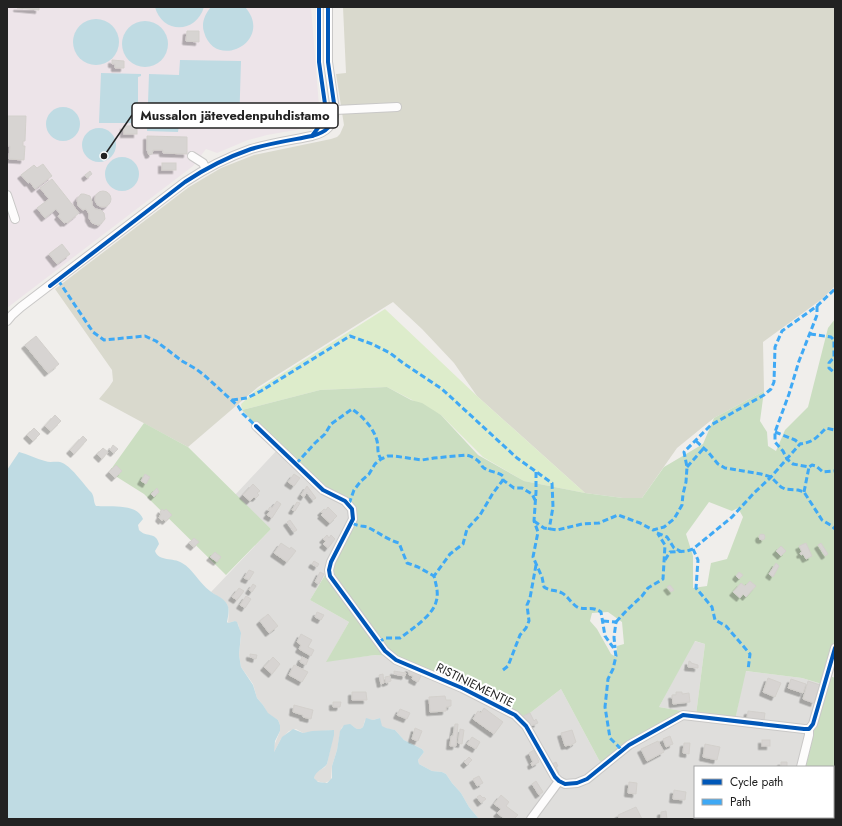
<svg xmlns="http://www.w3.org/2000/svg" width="842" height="826" viewBox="0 0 842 826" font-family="Jost,sans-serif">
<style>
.residential{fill:#dfdedc}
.industrial{fill:#ede4e9}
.construction{fill:#d9d9cd}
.grass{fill:#ddeccb}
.forest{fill:#cbdec1;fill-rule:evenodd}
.water{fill:#bfdbe3}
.building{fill:#d7d4d2;stroke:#d3d0cc;filter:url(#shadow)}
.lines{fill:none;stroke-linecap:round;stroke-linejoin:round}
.minor-casing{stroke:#c9c8c7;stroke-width:10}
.minor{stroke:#fdfcfc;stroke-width:8}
.quiet{stroke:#3fa9f5;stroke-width:3;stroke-dasharray:6 3;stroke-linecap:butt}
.cycleway-casing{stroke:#fff;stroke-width:6}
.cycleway{stroke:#0057b8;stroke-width:4}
.labels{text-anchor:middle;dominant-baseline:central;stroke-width:4;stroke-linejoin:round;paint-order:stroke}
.street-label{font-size:12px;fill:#222;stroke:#fff}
.leader{fill:none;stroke:#222;stroke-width:1.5}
.callout-dot{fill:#222;stroke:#fff;stroke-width:1.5}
.callout{fill:#fff;stroke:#222;stroke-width:1.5}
.callout-label{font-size:13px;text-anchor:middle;font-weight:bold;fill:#222}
</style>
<defs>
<filter id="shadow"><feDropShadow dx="-3.5" dy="3.5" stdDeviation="0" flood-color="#0004"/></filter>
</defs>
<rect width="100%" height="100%" fill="#f0eeeb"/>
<!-- residential -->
<polygon class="residential" points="278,449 297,470 343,502 352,515 325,575 310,600 349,622 327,661 375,655 388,656 521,717 530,713 561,689 599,760 682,711 659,707 694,641 705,644 696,715 735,720 745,671 802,678 822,684 805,767 695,767 695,817 833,817 833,769 835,769 835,819 479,819 469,807 461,793 452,783 446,774 442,772 432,771 419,764 418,760 424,752 422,749 404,740 395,730 383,728 380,724 380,718 373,720 368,719 365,720 363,727 359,730 357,729 351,725 342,727 340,733 337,750 332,766 331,780 325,783 316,781 314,778 315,773 325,767 327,764 332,741 332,730 303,733 296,729 289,731 281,739 274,752 274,746 280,731 280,725 278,720 268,714 263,705 257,698 253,684 241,667 239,655 241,635 238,624 235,621 228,623 229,611 227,604 222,599 211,592 271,529 235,495"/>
<!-- industrial -->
<polygon class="industrial" points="7,7 311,7 320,118 313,127 267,135 248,140 217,153 206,149 193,166 7,308"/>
<!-- construction -->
<polygon class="construction" points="343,7 835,7 835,286 822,299 763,342 764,391 714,418 677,448 642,498 623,498 585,493 477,396 454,363 422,329 393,302 258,387 188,447 99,399 109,387 113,381 112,370 55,289 189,187 221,168 254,155 331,139 337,137 340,134 344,125 336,74 346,73"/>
<!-- grass -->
<polygon class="grass" points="385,309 477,396 585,493 524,481 483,457 441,415 387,387 320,390 242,410 241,404 255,391"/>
<!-- forest -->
<g class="forest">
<path d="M835 319V653L828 675 835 678V768L833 769V767H805L822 684 802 678 746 671 735 720 696 715 705 644 695 641 659 707 682 711 681 714 603 763 599 760 561 689 530 713 521 717 388 656 375 655 326 662 349 622 310 600 325 575 331 562 351 522 348 507 297 470 242 410 320 390 387 387 411 400 422 403 441 415 478 455 524 481 585 493 623 498H642L664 467 703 444 714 418 764 391 760 421 767 432 768 446 776 451 785 430 808 407 828 328ZM709 502 732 511 738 508 743 517 727 559 711 563 707 586 693 588V556L686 534ZM608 612 622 622 624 644 617 646 616 657 611 654 597 629 590 621 592 613Z"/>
<polygon points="144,423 188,447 271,529 226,575 144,494 109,472"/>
</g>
<!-- water -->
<g class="water">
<path d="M155 7H204C196 34 162 34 155 7Z"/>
<path d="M211 7H245C275 41 215 72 204 32 201 23 205 14 211 7Z"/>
<circle cx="96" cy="42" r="23"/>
<circle cx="145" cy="44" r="23"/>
<polygon points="180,60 241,61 239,127 179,125 178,132 147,131 149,74 179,75"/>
<polygon points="101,73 141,74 141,76 138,77 138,123 99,123"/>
<circle cx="63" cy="124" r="17"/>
<circle cx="99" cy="145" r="17"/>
<circle cx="122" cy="174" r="17"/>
<path d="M19 452C28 454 36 459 45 461 50 463 55 461 60 462 71 465 83 484 91 492 95 497 93 502 96 506 110 507 137 503 143 519L138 525 139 530C146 538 156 531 159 544L155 551C159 562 173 557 182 563 193 569 199 583 210 591 215 595 224 598 227 604 230 610 228 616 227 622L228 623 235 621 237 622 241 633 239 655 241 667 253 685 257 698 263 705 268 713 278 720 280 725V731L275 741 274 752 282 737 293 729 303 733 312 731 334 730V735L327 764C323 770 316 770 314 778L318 782 327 783 332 778V766L337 750 340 731 344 725 350 724C355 727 357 732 363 727L366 718 373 720 380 718 382 726 386 728 395 730 404 740 422 749 424 752 418 760 419 764 432 771 442 772 446 774 452 783 461 793 469 807 479 819H7V470Z"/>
</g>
<!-- building -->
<g class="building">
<polygon points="17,7 39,7 39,10 17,8"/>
<polygon points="187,31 199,31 199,42 186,41"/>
<polygon points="112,60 124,61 124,68 115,68 115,64 112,64"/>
<polygon points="7,116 26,116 25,141 23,141 23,146 25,146 24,160 9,159 10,146 7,146"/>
<rect x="124" y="126" width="13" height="8"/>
<polygon points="147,136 187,137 187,154 163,153 163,150 153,150 152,154 149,155 147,150"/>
<rect x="162" y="163" width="14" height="7"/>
<polygon points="43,164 52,176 35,189 30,182 28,183 21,175 34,165 37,168"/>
<polygon points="90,171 92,174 87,178 85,175"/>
<polygon points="52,179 79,213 67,223 66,222 64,223 58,216 60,214 56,209 45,218 37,208 49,199 40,188"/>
<circle cx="103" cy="199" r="8"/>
<polygon points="81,194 84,194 90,196 92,202 92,205 95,209 101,210 104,213 105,219 101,224 98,225 92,223 89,218 89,214 86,209 83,210 78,206 77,199"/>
<polygon points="62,244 70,254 57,264 49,254"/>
<polygon points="36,336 59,364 48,373 25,345"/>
<polygon points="55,415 61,421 51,431 45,426"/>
<polygon points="34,428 40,434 33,441 27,435"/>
<polygon points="83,436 87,440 74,454 70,450"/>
<polygon points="113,445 118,449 114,453 110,450"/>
<polygon points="103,448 108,452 102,459 97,454"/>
<polygon points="116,465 122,471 115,478 109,472"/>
<polygon points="145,474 150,477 146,484 141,481"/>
<polygon points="294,474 300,478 294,486 288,482"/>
<polygon points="253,484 260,491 257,493 259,495 256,498 254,497 250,501 243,495"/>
<polygon points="307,486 316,498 313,500 307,492 304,497 301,495"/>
<polygon points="157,488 159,492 154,497 151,494"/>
<polygon points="277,501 281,504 272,518 267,515 270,511 268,510 270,507 272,508"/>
<polygon points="297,502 300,503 295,511 292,510"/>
<polygon points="328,507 337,516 330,523 321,515 323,513 321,512 324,509 326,510"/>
<polygon points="162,509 164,511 166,509 172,515 166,521 163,519 162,521 159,518 161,514 160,512"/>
<polygon points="290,520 297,530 294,532 287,522"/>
<circle cx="762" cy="537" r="3"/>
<polygon points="327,535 329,538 331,535 335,539 328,548 323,544 326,541 323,539"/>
<polygon points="194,538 199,542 194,547 189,543"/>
<polygon points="281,543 290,549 291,547 296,551 287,562 274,553"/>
<polygon points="806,543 812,556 806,559 803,554 801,555 800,553 802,552 799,546"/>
<polygon points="821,543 828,554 825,556 818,545"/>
<polygon points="781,546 786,551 781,556 776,551"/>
<polygon points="215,552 221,557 217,562 210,557"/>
<polygon points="314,561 319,564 317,567 312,564"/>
<polygon points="776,563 779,566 773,577 769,574"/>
<polygon points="249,570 254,572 249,580 244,578"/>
<polygon points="320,572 324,574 319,584 315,582"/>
<polygon points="739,572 743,575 739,579 736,576"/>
<polygon points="750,581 756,586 746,597 743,594 740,598 733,592 741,583 745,586"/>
<polygon points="253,584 256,586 252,592 249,590"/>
<polygon points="670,585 674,590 671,592 667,587"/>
<polygon points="239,588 244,591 237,600 232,597"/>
<polygon points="246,596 251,599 245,608 240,605"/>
<polygon points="317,612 324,615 321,620 315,617"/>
<polygon points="268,614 278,626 269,633 260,621"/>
<polygon points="301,634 312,640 308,647 314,650 311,656 299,649 301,645 297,642"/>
<polygon points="250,654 257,655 256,659 250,657"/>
<polygon points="273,657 280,664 272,674 264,667"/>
<polygon points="302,657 308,660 306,665 300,662"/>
<polygon points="689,661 691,662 691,663 698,665 698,668 688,667"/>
<polygon points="294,665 308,672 302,682 289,675"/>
<polygon points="409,668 422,674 418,682 412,679 413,676 409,675"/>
<polygon points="394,671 406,673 405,676 394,674"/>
<polygon points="383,674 384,683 381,684 379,675"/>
<polygon points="390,676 391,681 386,683 385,677"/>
<polygon points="768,678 781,683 775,697 763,692"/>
<polygon points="791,679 806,684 803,693 788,688"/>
<polygon points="808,681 820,685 814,703 803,699"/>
<polygon points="352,692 366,692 367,700 352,700"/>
<polygon points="676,692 682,692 682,694 689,693 690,702 673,704 672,695 676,695"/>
<polygon points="445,696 446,700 451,700 451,706 446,707 446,711 430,712 429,697"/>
<polygon points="333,702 341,702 340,707 333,707"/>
<polygon points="294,705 313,710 311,719 303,717 303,715 293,712"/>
<polygon points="484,708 503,722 494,734 473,719 478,711 481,713"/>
<polygon points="400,709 410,713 407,719 397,715"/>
<polygon points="748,711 765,713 764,721 747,719"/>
<polygon points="530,713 534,721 536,719 538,723 529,727 523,716"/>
<polygon points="455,724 458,724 456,746 450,746 451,736 453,736"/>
<polygon points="415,728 422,731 418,741 412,739"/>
<polygon points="460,729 464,730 462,744 458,743"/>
<polygon points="572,730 576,742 570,746 569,745 565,746 561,733"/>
<polygon points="670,736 673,744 666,747 663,739"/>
<polygon points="472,737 480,742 476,749 467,744"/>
<rect x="762" y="740" width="8" height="6"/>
<polygon points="658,741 664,752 647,761 641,749"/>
<polygon points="684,743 690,743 689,754 683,753"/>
<polygon points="705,744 720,747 717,760 703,757"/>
<polygon points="534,750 539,762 532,766 531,763 533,762 529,753"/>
<polygon points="469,757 472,760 467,765 464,762"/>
<polygon points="556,762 558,766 556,767 559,773 556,775 550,765"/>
<polygon points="781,762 787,762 787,767 791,767 781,767"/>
<polygon points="479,776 483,783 477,786 473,779"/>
<polygon points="536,781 543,792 539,795 532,784"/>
<polygon points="629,782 637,783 636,794 628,793"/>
<polygon points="674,790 686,792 685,800 673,799"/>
<polygon points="480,795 483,798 484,797 486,799 481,803 477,797"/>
<polygon points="501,795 509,802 506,806 518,815 514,819 505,819 497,813 501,809 494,804"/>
<polygon points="636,807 642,819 619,819 618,815"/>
<polygon points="666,811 667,819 661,819 661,812"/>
</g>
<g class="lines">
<!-- minor casing -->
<g class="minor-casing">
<g id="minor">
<polyline points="335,110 397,107"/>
<polyline points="192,156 203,163 206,169"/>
<polyline points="7,195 15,219"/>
<path d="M7 321 12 315 21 307 185 182C206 168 228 157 251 149 271 143 292 140 312 136 327 132 333 126 335 110L328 62V7"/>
<polyline points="256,426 323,490 345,501 352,509 353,519 331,562 329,570 330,576 385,651 396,660 462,688 515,715 526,726 555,777 559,781 565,784 577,783 587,779 629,745 683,715 804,729 809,729 813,724 835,648"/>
<polyline points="801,767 809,735 809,729"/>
<polyline points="531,819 559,781"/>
</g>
</g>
<!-- minor -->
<use href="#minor" class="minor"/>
<!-- quiet -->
<g class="quiet">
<polyline points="58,280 93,332 104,340 145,336 156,341 182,361 196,369 204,375 238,406 243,414 256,426"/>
<polyline points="817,306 817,315 799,361 789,394 775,432 775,442 783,451 787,459 793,464 809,467 812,465 816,466 823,472 835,471"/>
<polyline points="810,334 831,337 834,340 834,357 829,363 829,368 835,373"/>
<polyline points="232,400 247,398 261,391 350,336 372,344 390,353 403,363 442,389 517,458 552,483 553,507 549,530"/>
<polyline points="775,432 795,440 800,444"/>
<polyline points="696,441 708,452 718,464 725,468 761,474 771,477 781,487 785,489 798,490 804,492 822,520 832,526 835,529"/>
<path d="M296 464 315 443 325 434 331 424 352 409C362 416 374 428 377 441 379 448 376 451 381 459"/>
<polyline points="687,467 704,448"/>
<path d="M536 472V492L534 521 538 532 533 557 542 577 544 587C550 591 556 590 562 593 569 597 572 605 579 608 588 610 592 606 601 612L605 636 615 650 616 656 613 669 608 679 605 707 610 738 622 750"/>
<polyline points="804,492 809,467"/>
<path d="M349 504 354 490 361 481 369 474 375 464 381 459 388 456H394L422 460 434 458 466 455C471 456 477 459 480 463 483 466 481 466 484 468 490 472 498 472 503 476V480L514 488H522L532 494 535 500"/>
<polyline points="534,521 544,528 557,530 582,524 599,523 618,515 640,523 653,530 664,527 674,519 682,505 683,494 686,482 687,467 684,452 711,425 764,395 771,389 774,382 775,347 782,331 817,306 835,289"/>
<path d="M352 523C357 526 363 526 367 527 378 532 388 540 399 543L407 563 418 567 434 576"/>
<polyline points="657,533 667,537 674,548 682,552"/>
<polyline points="693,549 698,560 696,588 712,607 715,620 726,626 750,654 748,670"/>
<path d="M665 560 670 552 687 551 693 549 732 517 754 493 771 477 800 444C814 442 816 438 826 428L834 430 835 429"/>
<polyline points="603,621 616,622 614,637 615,648"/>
<polyline points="616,622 627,610 642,596 648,588 663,579 665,545 658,534"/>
<path d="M378 642 386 638H400C411 630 433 615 436 602 439 593 436 585 434 576L450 554 463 544 467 529 480 515 493 493 503 480"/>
<polyline points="503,670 508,666 520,635 526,628 529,621 527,605 530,598 536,565"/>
</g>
<!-- cycleway casing -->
<g class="cycleway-casing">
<g id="cycleway">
<polyline points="312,136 323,121 326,111 319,62 319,7"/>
<path d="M50 286 185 182C206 168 228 157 251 149 271 143 292 140 312 136 327 132 333 126 335 110L328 62V7"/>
<polyline points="256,426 323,490 345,501 352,509 353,519 331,562 329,570 330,576 385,651 396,660 462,688 515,715 526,726 555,777 559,781 565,784 577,783 587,779 629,745 683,715 804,729 809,729 813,724 835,648"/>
</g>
</g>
<!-- cycleway -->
<use href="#cycleway" class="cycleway"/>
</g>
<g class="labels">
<!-- street labels -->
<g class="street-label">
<text transform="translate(475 685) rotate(26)">RISTINIEMENTIE</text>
</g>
</g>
<!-- callouts -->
<path class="leader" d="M104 156L132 115"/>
<circle class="callout-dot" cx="104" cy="156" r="4"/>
<rect class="callout" x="132" y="103" width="206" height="25" rx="4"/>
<g class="callout-label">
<text x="235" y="120">Mussalon jätevedenpuhdistamo</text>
</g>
<!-- border -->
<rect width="842" height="826" fill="none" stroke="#222222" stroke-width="16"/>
<!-- legend -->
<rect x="694" y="766" width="140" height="52" fill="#ffffff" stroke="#a7a7a7"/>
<rect x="702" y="779" width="20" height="6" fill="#0057b8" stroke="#a7a7a7"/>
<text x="730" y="786" font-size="12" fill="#222222">Cycle path</text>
<rect x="702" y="799" width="20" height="6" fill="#3fa9f5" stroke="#a7a7a7"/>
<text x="730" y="806" font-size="12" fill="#222222">Path</text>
</svg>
